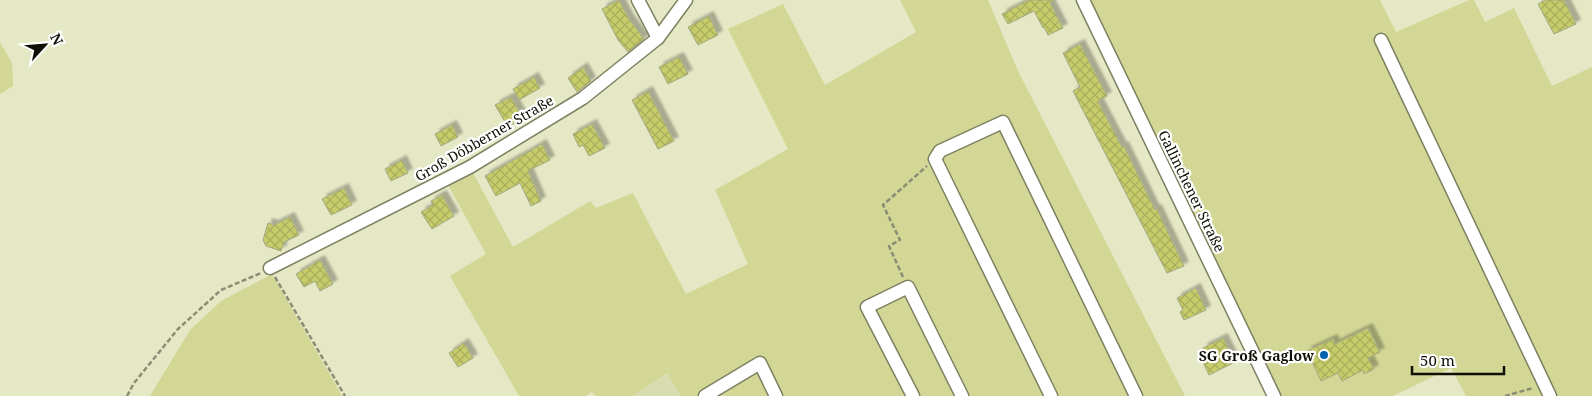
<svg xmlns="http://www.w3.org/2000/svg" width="1592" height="396" viewBox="0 0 1592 396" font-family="'Noto Serif',serif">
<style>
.built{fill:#d8dcb1}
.green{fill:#d2d795}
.building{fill:url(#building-cross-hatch);stroke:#a4a886;filter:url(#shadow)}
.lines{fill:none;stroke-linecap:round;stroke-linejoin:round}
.minor-casing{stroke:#7e8161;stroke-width:15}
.path{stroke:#8b8d74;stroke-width:2.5;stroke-dasharray:5 2.5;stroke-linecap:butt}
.minor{stroke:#fff;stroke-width:12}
.poi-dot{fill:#0062af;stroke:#fff;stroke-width:2}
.labels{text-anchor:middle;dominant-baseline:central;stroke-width:4.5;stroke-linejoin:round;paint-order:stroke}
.street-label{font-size:14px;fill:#0f0f04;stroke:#fff}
.poi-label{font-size:14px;font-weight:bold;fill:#0f0f04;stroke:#fff;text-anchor:end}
</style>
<defs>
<pattern id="building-cross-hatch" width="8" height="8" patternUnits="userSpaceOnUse" patternTransform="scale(1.25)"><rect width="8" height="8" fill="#c6cc6b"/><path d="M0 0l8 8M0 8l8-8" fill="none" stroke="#a9ae5b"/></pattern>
<filter id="shadow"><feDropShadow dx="4.5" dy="-4.5" stdDeviation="1" flood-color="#0004"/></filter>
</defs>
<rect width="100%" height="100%" fill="#e5e8c5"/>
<!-- built -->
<polygon class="built" points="669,373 680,396 635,396 634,395"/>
<!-- green -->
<g class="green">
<polygon points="900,0 988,0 1018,71 1185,396 680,396 668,373 633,396 595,396 592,392 586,396 519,396 450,276 486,254 447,183 472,171 513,247 590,201 596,208 633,193 686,294 748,264 715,190 788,149 728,29 783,4 825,85 916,32"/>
<polygon points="1090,0 1380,0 1396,32 1469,0 1474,0 1485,22 1514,8 1552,86 1592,67 1592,396 1466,396 1451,368 1393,396 1280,396"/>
<polygon points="0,42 12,63 13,86 0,94"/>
<polygon points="272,274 342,396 150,396 190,330 221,301"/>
</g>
<!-- building -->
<g class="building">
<polygon points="619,0 629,19 644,39 628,52 618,40 602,9"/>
<polygon points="1029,0 1055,0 1050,3 1063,28 1048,35 1044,27 1043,28 1034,11 1008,24 1002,14"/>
<polygon points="1545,0 1564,0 1576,24 1554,34 1538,4"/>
<polygon points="709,16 718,35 698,45 688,27"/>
<polygon points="1080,44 1107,96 1098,101 1122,147 1124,146 1155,210 1157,209 1184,266 1167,273 1073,91 1080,87 1063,53"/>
<polygon points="679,57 688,74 668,84 659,67"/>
<polygon points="583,67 591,81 577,92 568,78"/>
<polygon points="534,77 540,88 519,100 513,89"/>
<polygon points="648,91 674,141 658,149 632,100"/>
<polygon points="511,97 523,118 508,127 495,105"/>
<polygon points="592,124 605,148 589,156 583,145 579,147 573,134"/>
<polygon points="452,125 458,137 441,146 435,134"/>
<polygon points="542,144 550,160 528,171 541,201 531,206 520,183 496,196 485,176"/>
<polygon points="402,160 408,173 391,181 385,169"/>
<polygon points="344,188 352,205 331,215 322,199"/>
<polygon points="442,195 454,216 432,229 421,212 433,205 431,201"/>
<polygon points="290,217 299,235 284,242 281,251 266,246 263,240 268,223 274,225"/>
<polygon points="320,260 333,284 320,291 315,281 304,287 296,274"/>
<polygon points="1196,288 1206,310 1184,320 1180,312 1183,310 1177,298"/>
<polygon points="1368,328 1380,352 1368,358 1374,369 1364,374 1363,370 1342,381 1338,373 1321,381 1307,351 1333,339 1335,344"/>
<polygon points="1223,338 1235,362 1209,375 1203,362 1208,360 1203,348"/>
<polygon points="464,343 473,358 458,367 449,353"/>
</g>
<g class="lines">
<!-- minor casing -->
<g class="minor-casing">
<g id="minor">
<polyline points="638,0 658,38"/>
<polyline points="1083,0 1274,396"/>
<polyline points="1381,40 1550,396"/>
<polyline points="270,268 470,167 583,98 658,38 686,0"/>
<polyline points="705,396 760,363 776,396"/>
<polyline points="913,396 867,307 908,287 962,396"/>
<polyline points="1051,396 935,159 940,151 1003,122 1136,396"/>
</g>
</g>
<!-- path -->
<g class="path">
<polyline points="275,277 345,396"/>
<polyline points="903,277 889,246 900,240 883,205 927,166"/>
<polyline points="127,396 134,383 178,329 221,290 261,273"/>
<polyline points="1505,396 1533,388"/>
</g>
<!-- minor -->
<use href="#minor" class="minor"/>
</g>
<!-- markers -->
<circle class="poi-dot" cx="1324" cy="355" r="5"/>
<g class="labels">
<!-- street labels -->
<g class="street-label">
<text transform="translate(484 138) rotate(-30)">Groß Döbberner Straße</text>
<text transform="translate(1192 191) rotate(64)">Gallinchener Straße</text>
</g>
<!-- poi labels -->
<g class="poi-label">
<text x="1314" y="355">SG Groß Gaglow</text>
</g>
</g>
<!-- north arrow -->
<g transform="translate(45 45) rotate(64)" stroke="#ffffff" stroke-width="4" paint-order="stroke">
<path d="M0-4L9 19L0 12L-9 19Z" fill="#0f0f04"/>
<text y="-8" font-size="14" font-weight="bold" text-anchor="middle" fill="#0f0f04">N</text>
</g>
<!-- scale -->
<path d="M1412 366v8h92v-8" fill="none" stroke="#0f0f04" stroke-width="2.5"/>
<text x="1420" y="366" font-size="15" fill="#0f0f04" stroke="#ffffff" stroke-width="4" paint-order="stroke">50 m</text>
</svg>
